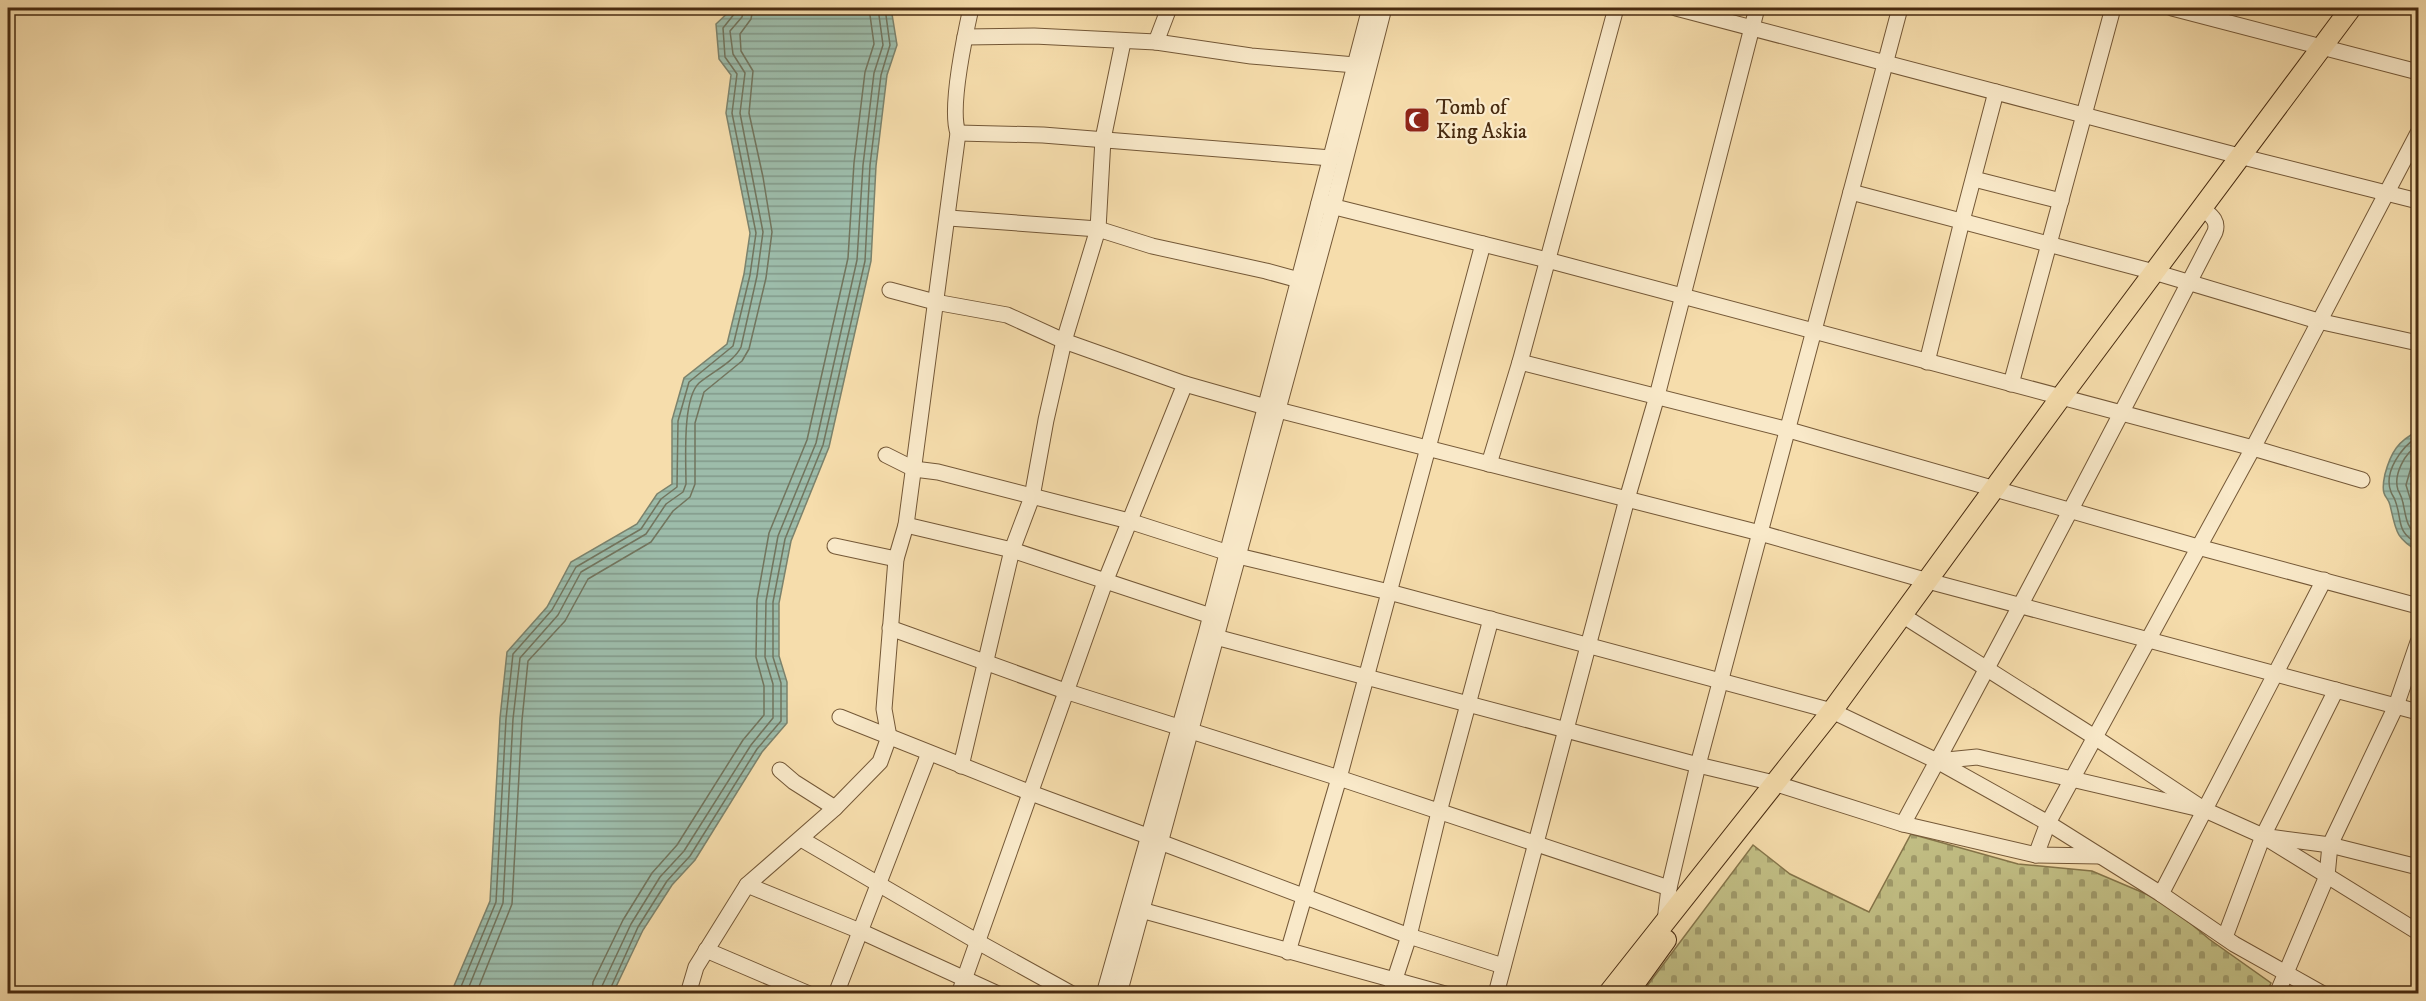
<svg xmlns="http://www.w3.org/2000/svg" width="2426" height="1001" viewBox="0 0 2426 1001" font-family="'IM FELL DW Pica',serif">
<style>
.cemetery{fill:url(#cemetery-stones);stroke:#85754a;stroke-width:1.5}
.water{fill:url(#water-rules);stroke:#7b826c;stroke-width:1.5}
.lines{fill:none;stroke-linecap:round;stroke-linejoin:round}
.shore{stroke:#72745d;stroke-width:1.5}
.minor-casing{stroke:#745837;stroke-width:17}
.major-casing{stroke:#482b10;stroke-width:22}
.minor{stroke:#f9e9c9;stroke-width:15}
.major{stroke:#f6ddac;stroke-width:20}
.labels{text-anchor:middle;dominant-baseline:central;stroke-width:4.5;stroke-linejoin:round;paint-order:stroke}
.poi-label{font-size:21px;fill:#482b10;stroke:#f9e9c9;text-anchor:start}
</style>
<defs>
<pattern id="cemetery-stones" width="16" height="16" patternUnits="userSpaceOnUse" patternTransform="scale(1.5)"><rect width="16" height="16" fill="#c2bf85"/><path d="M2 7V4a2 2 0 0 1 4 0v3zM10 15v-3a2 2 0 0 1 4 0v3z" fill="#a09b6b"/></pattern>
<pattern id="water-rules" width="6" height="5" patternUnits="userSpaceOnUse" patternTransform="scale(1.5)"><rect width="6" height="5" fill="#9dbcaa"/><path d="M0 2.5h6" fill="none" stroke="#829989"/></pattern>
</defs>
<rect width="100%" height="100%" fill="#f6ddac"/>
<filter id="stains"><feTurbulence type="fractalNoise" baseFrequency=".00333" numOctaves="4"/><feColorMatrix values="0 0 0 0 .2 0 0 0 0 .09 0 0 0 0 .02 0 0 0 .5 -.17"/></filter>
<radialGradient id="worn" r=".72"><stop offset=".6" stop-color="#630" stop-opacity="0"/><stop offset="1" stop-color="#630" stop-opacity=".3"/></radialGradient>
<!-- cemetery -->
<polygon class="cemetery" points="1911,834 2018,864 2092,871 2165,902 2209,939 2271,983 2266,994 1641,994 1753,845 1790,874 1869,912"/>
<!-- water -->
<g class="water">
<polygon points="733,8 891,8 897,45 887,75 876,166 871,261 829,447 791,541 779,603 779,656 787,682 787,723 762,752 695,860 672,885 643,930 613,993 451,993 490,901 500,718 507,652 547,607 571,562 637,524 657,494 672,484 672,420 684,378 727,344 744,274 750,233 726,113 731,75 719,59 716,24"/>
<path d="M2418 431V551C2395 538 2396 530 2390 505 2389 500 2385 497 2384 493 2382 487 2384 479 2385 474 2391 452 2398 441 2418 431Z"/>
</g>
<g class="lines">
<!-- shore -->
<g class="shore">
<path d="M2418 437C2402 446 2383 472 2391 492 2392 495 2394 497 2395 500 2403 521 2395 531 2418 544"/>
<path d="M2418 446C2405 452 2393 475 2398 490 2400 494 2402 497 2403 503 2406 516 2406 528 2418 535"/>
<polyline points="2418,456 2412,464 2406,485 2418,524"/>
<polyline points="458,994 496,902 506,719 513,654 552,610 576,567 641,529 661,499 677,487 678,421 689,382 733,346 750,275 756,233 732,113 737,74 725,57 723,28 735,13 737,8"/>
<path d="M466 994 503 903 513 719 520 658 558 615 581 572 646 534 666 504 683 492 686 484C686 461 682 399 699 383 712 372 734 362 741 347L757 276 763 232 740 113 745 73 733 54 730 31 742 17 744 8"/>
<polyline points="476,994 512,904 522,720 528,661 565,621 588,579 651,542 673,511 690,497 695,484 695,423 704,392 742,361 749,349 766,278 772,232 763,177 749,113 753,71 741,51 740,34 751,19 753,8"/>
<polyline points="592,994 593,982 623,920 652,873 677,845 743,740 764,715 764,686 756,657 757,600 769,533 807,440 848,258 854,163 865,72 874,44 869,8"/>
<polyline points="601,994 602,986 631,924 660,877 684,851 751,745 773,718 773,684 765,657 766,601 778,536 816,443 857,260 863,165 874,73 883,45 878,8"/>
<polyline points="608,994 638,927 667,881 690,856 757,749 781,721 781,683 773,657 773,602 785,539 823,445 865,261 870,165 881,75 890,45 885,8"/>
</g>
<!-- minor casing -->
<g class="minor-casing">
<g id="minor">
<polyline points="1676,8 2239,156 2418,201"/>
<polyline points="2172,8 2418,72"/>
<polyline points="965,37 1034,36 1156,42 1251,56 1355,65"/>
<polyline points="1156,42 1169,8"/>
<polyline points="958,133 1043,135 1331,158"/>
<polyline points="1974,179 2061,201"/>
<polyline points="1851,192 2154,272 2318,321 2418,343"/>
<polyline points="1319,203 1547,260 2253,448 2362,480"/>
<polyline points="949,218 1098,229 1152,246 1266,271 1299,280"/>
<polyline points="890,290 935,302 1007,315 1064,341 1185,384 1266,407 1760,533 1928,581 2418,712"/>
<polyline points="1520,362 1789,430 2198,547 2418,606"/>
<polyline points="1927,362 1962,221 1996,92"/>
<polyline points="2011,384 2113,8"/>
<polyline points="886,455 914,469 938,472 1129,521 1238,556 1389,592 1832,711 1937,761 2048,823 2161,894 2234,944 2323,994"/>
<polyline points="1489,464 1520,362 1616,8"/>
<polyline points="906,525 1012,550 1211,616"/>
<polyline points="835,546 896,559"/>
<polyline points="1902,615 2096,738 2205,810 2263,836 2418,932"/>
<polyline points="890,628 1065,691 1339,778 1669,888"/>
<polyline points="1208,635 1698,765 1774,783 1903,824 2036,855 2100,856"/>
<polyline points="840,717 1031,793 1150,837"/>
<polyline points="1937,761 1977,757 2196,808"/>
<polyline points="961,766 1012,550 1032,497 1046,420 1064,341 1098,229 1103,139 1123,42"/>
<polyline points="780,770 794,782 835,808"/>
<path d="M1903 824C2010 628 2113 430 2215 232 2219 220 2210 215 2202 208"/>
<polyline points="2269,837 2330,845 2418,867"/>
<polyline points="801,839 978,942 1072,994"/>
<polyline points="1160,842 1409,936 1503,966"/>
<polyline points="2036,855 2048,823 2253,448 2418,133"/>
<polyline points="747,885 860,931 998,994"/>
<polyline points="2161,894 2324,580"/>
<polyline points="1141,910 1445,994"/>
<polyline points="1665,921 1669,888 1698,765 1900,8"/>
<polyline points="2225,937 2263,836 2336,690"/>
<polyline points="706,950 809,994"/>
<polyline points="1288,952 1339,778 1483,244"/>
<path d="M688 994 696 967 747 885 835 808 880 762 889 737 884 709 896 559 906 525 958 133C949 108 965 35 971 8"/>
<polyline points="836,994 929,753"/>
<polyline points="959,994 1105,582 1185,384"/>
<polyline points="1104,994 1206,634 1370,8"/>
<polyline points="1119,994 1333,207 1384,8"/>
<polyline points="1390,994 1409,936 1439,812 1491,619"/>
<polyline points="1496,994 1627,499 1657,396 1757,8"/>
<polyline points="2277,994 2327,876 2330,845 2396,706 2418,642"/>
</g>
</g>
<!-- major casing -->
<g class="major-casing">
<g id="major">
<polyline points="1608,994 1832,711 2061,397 2351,8"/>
<polyline points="1627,994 1666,940"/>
</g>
</g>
<!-- minor -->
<use href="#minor" class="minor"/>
<!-- major -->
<use href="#major" class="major"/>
</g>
<!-- icons -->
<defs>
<g id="mosque-square" transform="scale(1.35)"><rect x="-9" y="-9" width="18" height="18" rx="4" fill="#8f2418" stroke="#f9e9c9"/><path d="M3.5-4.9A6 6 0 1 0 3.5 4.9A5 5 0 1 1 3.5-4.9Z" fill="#fff"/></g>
</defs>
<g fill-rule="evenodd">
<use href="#mosque-square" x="1417" y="120"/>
</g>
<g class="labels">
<!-- poi labels -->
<g class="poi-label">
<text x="1436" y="108">Tomb of<tspan x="1436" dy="24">King Askia</tspan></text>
</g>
</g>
<!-- margin -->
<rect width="2426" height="1001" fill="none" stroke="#f6ddac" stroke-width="30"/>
<rect x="9" y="9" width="2408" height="983" fill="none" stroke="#482b10" stroke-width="3"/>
<rect x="15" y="15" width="2396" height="971" fill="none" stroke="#482b10" stroke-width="1.5"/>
<rect width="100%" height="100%" filter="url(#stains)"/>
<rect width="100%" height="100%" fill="url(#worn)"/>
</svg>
